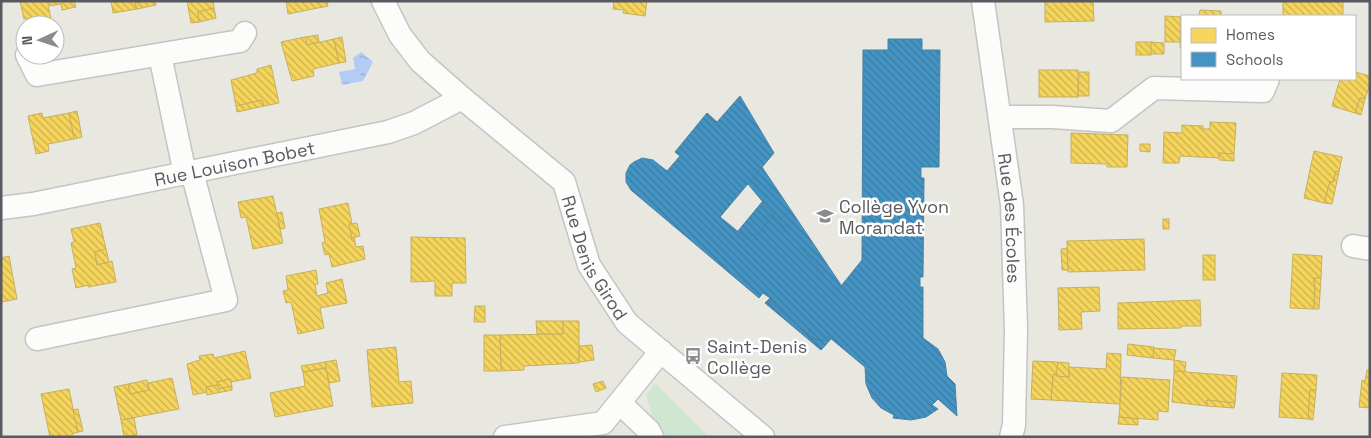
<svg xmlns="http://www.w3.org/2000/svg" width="1371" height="438" viewBox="0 0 1371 438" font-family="'Space Grotesk',sans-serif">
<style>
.green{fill:#cfe6d0}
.water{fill:url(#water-ripples)}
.homes{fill:url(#homes-back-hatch);stroke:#c7b05d}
.schools{fill:url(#schools-back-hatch);stroke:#4982a5}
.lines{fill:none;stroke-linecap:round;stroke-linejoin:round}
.street-casing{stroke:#c4c4c3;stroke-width:25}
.street{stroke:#fcfcfa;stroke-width:22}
.labels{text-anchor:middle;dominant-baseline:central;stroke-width:5;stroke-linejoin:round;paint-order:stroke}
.street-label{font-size:18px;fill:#585a60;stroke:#fff}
.poi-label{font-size:18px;fill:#585a60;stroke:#fff;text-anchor:start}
</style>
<defs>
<pattern id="water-ripples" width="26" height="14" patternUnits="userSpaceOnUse" patternTransform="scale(1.25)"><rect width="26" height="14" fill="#b2ccf6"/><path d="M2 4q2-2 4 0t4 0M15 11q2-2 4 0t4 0" fill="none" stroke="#94a9cb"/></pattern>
<pattern id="homes-back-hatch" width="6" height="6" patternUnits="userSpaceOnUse" patternTransform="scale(1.25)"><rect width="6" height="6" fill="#f6d55c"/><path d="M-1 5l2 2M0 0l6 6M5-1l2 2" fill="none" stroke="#cab04f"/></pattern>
<pattern id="schools-back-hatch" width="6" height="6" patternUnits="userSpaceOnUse" patternTransform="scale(1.25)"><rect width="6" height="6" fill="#4393c3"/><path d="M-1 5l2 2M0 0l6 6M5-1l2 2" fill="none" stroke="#3b7ba2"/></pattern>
</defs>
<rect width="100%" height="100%" fill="#e8e8e1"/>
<!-- green -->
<polygon class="green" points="655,383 709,437 661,437 655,426 646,395"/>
<!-- water -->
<polygon class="water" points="361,52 373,62 363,81 342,85 339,72 355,69 353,58"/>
<!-- homes -->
<g class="homes">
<polygon points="20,1 74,1 76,7 62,10 61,4 48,6 51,18 38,21 38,17 24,19"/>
<polygon points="111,1 144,1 135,3 137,9 113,13"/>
<polygon points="144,1 155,1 156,5 137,9 135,3"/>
<polygon points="187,1 213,1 214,8 198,12 199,22 191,23"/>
<polygon points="286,1 327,1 328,6 288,14"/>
<polygon points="614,1 647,1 645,16 623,13 624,10 613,9"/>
<polygon points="1045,1 1093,1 1094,21 1045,22"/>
<rect x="1283" y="1" width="60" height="15"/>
<polygon points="214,8 216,18 199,22 198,12"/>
<polygon points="1200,10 1221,11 1221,16 1199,16"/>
<polygon points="1165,16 1181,17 1180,42 1165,42"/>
<polygon points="1181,17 1182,17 1182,48 1180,48"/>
<polygon points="318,35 319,42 307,45 305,37"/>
<polygon points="305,37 307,45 334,39 339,63 313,69 314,76 292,81 281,42"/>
<polygon points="342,37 346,62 339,63 334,39"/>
<rect x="1136" y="42" width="15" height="13"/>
<polygon points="1151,42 1164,43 1164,54 1151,54"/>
<polygon points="271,65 279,103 264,106 262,100 236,106 231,80 257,73 257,69"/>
<rect x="1039" y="70" width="39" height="27"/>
<polygon points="1079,72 1089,72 1089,96 1078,96"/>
<polygon points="1355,72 1370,76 1370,84 1365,99 1360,98 1355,113 1332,106 1340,79 1355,79"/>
<polygon points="1360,98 1365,99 1361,115 1355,113"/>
<polygon points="262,100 264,106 237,112 236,106"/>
<polygon points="77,111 82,137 74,139 69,113"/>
<polygon points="42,113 43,118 69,113 74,139 48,144 49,151 36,154 28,116"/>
<polygon points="1210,122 1236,123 1234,154 1219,153 1219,158 1180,156 1179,163 1163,163 1164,132 1182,133 1182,125 1203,126 1203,129 1210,129"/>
<polygon points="1071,133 1128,135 1127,167 1107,167 1107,164 1071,163"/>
<polygon points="1140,144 1150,144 1150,152 1140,151"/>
<polygon points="1314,151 1342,157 1339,172 1336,171 1333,182 1330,182 1324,203 1304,198"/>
<polygon points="1219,153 1234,154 1234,161 1219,160"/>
<polygon points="1336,171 1339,172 1332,204 1324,203 1330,182 1333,182"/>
<polygon points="273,196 283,243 253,249 246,217 241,218 238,202"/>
<polygon points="348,203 352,224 349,224 352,238 354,237 356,247 363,246 365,259 332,267 329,254 325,255 322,243 325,242 319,209"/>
<polygon points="282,212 285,228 280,229 277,213"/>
<rect x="1163" y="219" width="6" height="10"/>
<polygon points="100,223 106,249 95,252 97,265 112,261 116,282 88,287 88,285 76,288 72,269 76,268 71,243 74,242 71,229"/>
<polygon points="357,223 360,236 352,238 349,224"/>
<polygon points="411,237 465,238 466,283 452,283 452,296 435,296 435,281 411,282"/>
<polygon points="1144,239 1145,270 1068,272 1067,241"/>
<polygon points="1067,248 1068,270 1062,270 1061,249"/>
<polygon points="106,249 109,262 97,265 95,252"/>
<polygon points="1293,254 1322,256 1321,278 1314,278 1314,284 1315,284 1314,309 1290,308"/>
<rect x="1203" y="255" width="12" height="25"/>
<polygon points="9,256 17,299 1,302 1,258"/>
<polygon points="316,270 318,284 315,285 317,296 328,293 326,283 342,279 347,303 320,308 324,328 298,334 291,302 286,303 283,291 288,290 286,276"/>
<polygon points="1314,278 1321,278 1319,309 1314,309 1315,284 1314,284"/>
<polygon points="1099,287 1100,311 1081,312 1082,329 1059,330 1058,288"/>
<polygon points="1200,300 1201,326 1181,326 1181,328 1118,329 1118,303"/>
<polygon points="475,306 485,306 485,322 474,322"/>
<polygon points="536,321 563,321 563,334 537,334"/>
<polygon points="563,321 579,321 579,363 524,366 524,370 501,371 500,335 563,334"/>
<polygon points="484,335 500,335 501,371 484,371"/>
<polygon points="1128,344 1154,347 1153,358 1127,355"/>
<polygon points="592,345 594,360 579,362 579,346"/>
<polygon points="396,347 399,382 411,381 413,403 372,407 367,350"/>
<polygon points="1154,348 1176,350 1174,360 1153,358"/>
<polygon points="245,351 251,378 231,382 230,379 217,382 218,385 206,387 207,392 193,395 187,364 200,360 199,356 213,354 214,358"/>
<polygon points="1107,353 1121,354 1120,404 1051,400 1053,374 1069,377 1069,367 1106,369"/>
<polygon points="336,360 340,381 329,383 325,362"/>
<polygon points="1174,360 1186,362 1185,372 1174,371"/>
<polygon points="1033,361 1058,362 1057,375 1053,374 1051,400 1031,399"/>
<polygon points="325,362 326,368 303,372 301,366"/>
<polygon points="1058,362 1069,363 1069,377 1056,376"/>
<polygon points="326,368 333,406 275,417 270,393 305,386 303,372"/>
<polygon points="1367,370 1370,370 1370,408 1359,407 1362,380 1365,381"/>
<polygon points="1174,371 1237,376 1235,403 1207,400 1207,406 1172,402"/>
<polygon points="1282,373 1317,375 1316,390 1310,390 1308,419 1279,417"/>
<polygon points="1122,377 1170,380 1168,412 1158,411 1158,420 1119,417"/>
<polygon points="172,378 179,409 121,420 114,387 128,384 130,394 149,390 148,383"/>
<polygon points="230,379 232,386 219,389 217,382"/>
<polygon points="147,380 149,390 130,394 128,384"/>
<polygon points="603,381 606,388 596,392 593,384"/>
<polygon points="218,385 219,389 232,386 232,390 207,395 206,387"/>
<polygon points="69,389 78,432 72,434 72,437 50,437 41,394"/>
<polygon points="1310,390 1316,390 1313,420 1308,419"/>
<polygon points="1207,400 1235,403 1234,408 1207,406"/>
<polygon points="78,409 83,431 78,432 73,410"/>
<polygon points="1119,417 1138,419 1138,425 1118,424"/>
<polygon points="134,418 137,435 124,437 121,420"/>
</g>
<!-- schools -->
<g class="schools">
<polygon points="888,39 922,39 922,50 940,50 939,167 921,167 921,178 924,178 923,277 920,277 920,287 923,287 923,338 938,349 945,362 947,376 955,384 957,416 938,399 932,405 938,409 926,417 911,420 893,418 894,415 881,408 872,398 866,384 865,367 829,337 821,341 813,338 768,300 770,298 763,293 759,298 631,190 626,182 626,173 630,165 634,162 642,158 653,160 667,171 680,156 675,152 707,113 717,122 740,96 774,153 720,217 751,242 774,215 837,291 862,260 863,50 888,50"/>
<polygon points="762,167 841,285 837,291 748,184"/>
<polygon points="762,202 774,215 751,242 738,231"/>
<polygon points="768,300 814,339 821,341 829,337 831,339 821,350 765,303"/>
</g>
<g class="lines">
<!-- street casing -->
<g class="street-casing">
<g id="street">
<path id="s1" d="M383 1 400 35 420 61 462 98 564 182 589 265 627 323 763 437"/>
<path id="s2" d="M983 1 1012 205 1016 329 1014 425 1011 437"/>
<polyline points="27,55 37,75 240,41 245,33"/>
<polyline points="160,55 185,174"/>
<polyline points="1000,117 1052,117 1111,121 1154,88 1263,91 1268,79"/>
<path id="s3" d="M1 208 33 204 388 132 414 123 462 98"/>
<polyline points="1353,246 1370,249"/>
<polyline points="37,339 226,300 192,172"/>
<polyline points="620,403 649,431 652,437"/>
<polyline points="505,437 603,423 661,351"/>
</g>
</g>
<!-- street -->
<use href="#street" class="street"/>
</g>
<!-- icons -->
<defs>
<g id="school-bare" transform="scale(1.35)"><path d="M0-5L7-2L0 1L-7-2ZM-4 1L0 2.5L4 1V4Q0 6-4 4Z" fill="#8a8c8d" stroke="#fff" stroke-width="2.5" paint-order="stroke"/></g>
<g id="bus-bare" transform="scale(1.35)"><path d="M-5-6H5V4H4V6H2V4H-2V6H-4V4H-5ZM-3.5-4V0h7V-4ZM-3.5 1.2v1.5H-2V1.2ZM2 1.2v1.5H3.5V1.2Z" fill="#8a8c8d" stroke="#fff" stroke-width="2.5" paint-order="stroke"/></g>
</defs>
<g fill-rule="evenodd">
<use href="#school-bare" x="825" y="216"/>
<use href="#bus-bare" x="693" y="356"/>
</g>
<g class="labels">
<!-- street labels -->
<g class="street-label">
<text stroke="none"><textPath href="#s3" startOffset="238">Rue Louison Bobet</textPath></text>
<text stroke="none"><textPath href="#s2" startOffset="219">Rue des Écoles</textPath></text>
<text stroke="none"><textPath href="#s1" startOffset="341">Rue Denis Girod</textPath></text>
</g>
<!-- poi labels -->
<g class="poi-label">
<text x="839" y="206">Collège Yvon<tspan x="839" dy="21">Morandat</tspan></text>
<text x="707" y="346">Saint-Denis<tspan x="707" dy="21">Collège</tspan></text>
</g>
</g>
<!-- border -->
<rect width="1371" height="438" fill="none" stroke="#585a60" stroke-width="5"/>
<!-- legend -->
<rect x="1181" y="15" width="175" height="65" fill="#ffffff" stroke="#bcbdbf"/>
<rect x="1191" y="28" width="25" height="15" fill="#f6d55c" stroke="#bcbdbf"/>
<text x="1226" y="40" font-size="15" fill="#585a60">Homes</text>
<rect x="1191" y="52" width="25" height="15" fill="#4393c3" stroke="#bcbdbf"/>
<text x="1226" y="65" font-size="15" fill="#585a60">Schools</text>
<!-- north arrow -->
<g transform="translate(40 40) rotate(267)"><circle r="24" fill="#ffffff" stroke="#bcbdbf"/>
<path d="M0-4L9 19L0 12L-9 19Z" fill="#8a8c8d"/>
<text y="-8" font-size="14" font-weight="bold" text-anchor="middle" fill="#585a60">N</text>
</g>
</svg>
